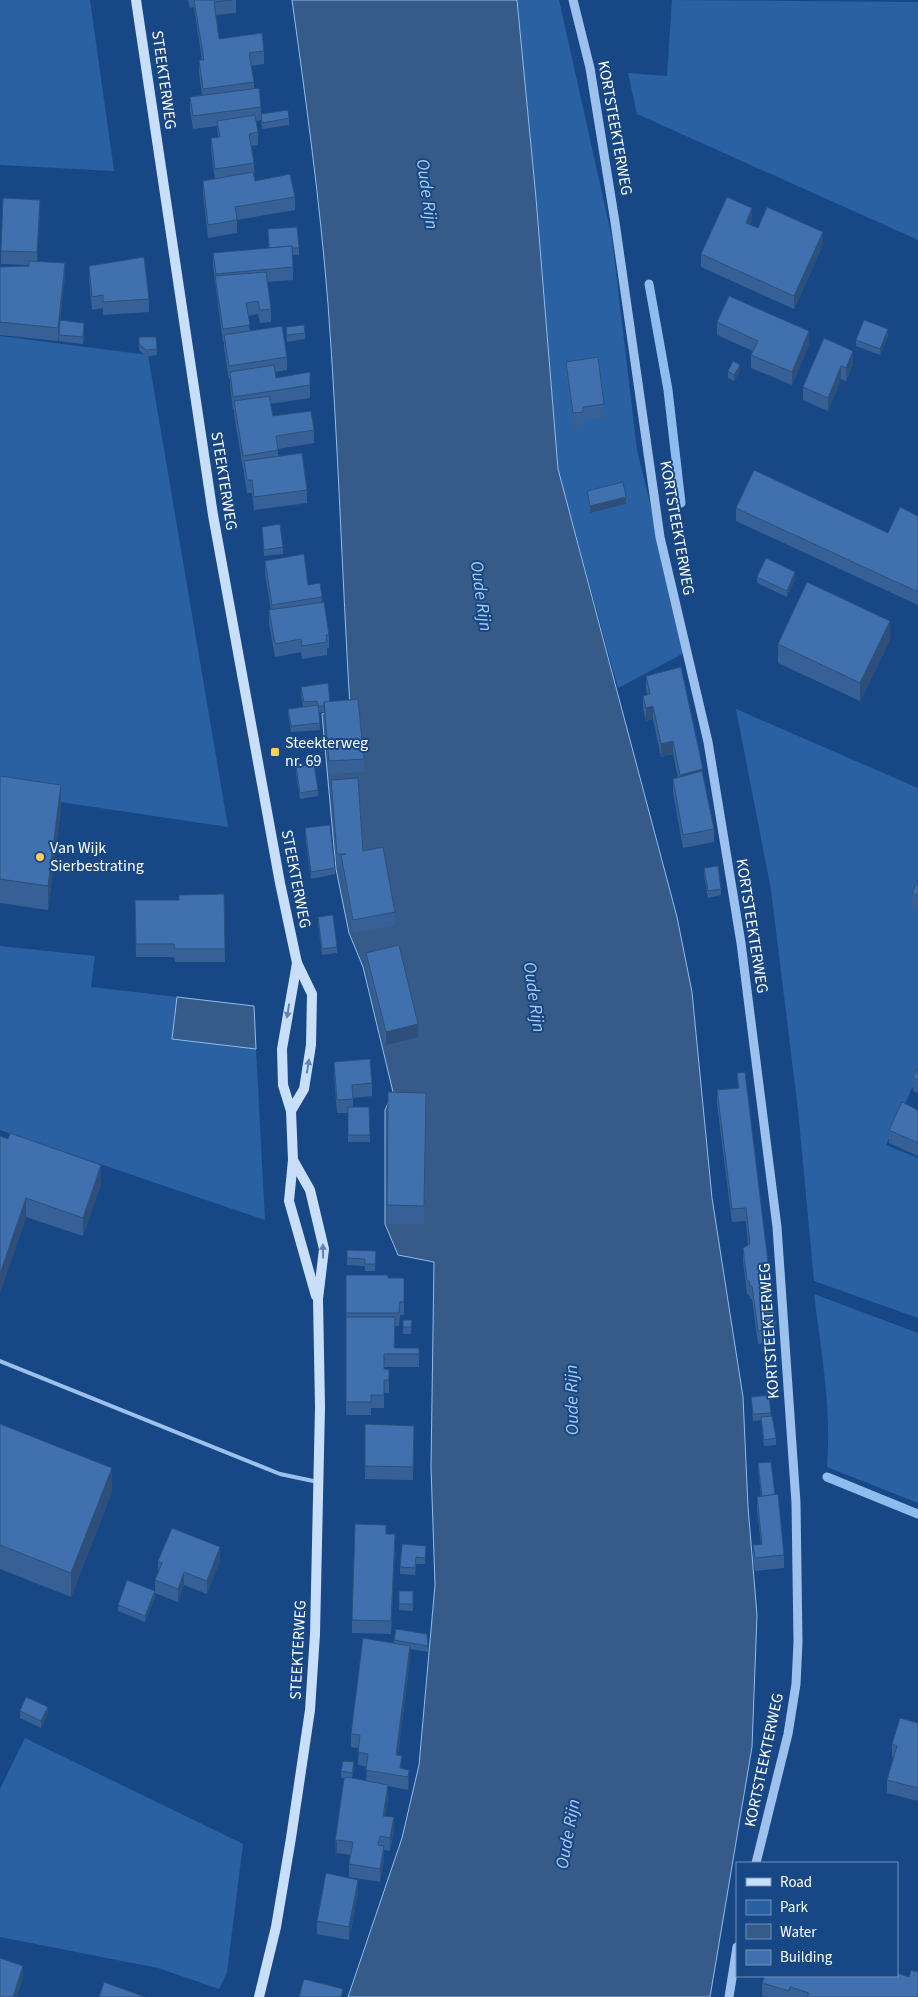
<svg xmlns="http://www.w3.org/2000/svg" width="918" height="1997" viewBox="0 0 918 1997" font-family="'Source Sans 3',sans-serif">
<style>
.green{fill:#2a61a3}
.water{fill:#375b88;stroke:#8fbcef}
.lines{fill:none;stroke-linecap:round;stroke-linejoin:round}
.stream{stroke:#8fbcef;stroke-width:9}
.service{stroke:#9dc1ed;stroke-width:4}
.tertiary{stroke:#9dc1ed;stroke-width:9}
.secondary{stroke:#c9def9;stroke-width:10}
.wall{fill:#376196}
.shaded-wall{fill:#2d4f7a}
.building{fill:#4071ae;stroke:#2d4f7a}
.oneway{fill:#5f83b3}
.poi-dot{fill:#ffcf58;stroke:#184785;stroke-width:2}
.labels{text-anchor:middle;dominant-baseline:central;stroke-width:4;stroke-linejoin:round;paint-order:stroke}
.street-label{font-size:16px;fill:#fff;stroke:#184785}
.poi-label{font-size:16px;fill:#fff;stroke:#184785;text-anchor:start}
.water-label{font-size:18px;font-style:italic;fill:#a8cbf4;stroke:#184785}
</style>
<rect width="100%" height="100%" fill="#184785"/>
<!-- green -->
<g class="green">
<polygon points="0,0 90,0 114,171 0,165"/>
<polygon points="517,0 559,0 612,238 637,450 686,652 618,688 558,469 536,198"/>
<polygon points="672,0 918,2 918,240 637,114 628,73 667,76"/>
<polygon points="0,336 148,355 228,827 0,793"/>
<polygon points="736,709 918,788 918,1075 886,1145 918,1158 918,1318 814,1281 798,1110 771,890"/>
<polygon points="0,946 95,956 91,987 177,997 172,1039 256,1049 265,1220 0,1130"/>
<path d="M814 1294 918 1333V1503L827 1467C832 1410 821 1351 814 1294Z"/>
<polygon points="25,1738 243,1844 227,1972 219,1989 158,1968 0,1937 0,1789"/>
</g>
<!-- water -->
<g class="water">
<path d="M292 0H517L536 198 558 469 677 917 692 992 712 1198 743 1397 748 1507 757 1615 752 1747 710 1997H348L402 1838 419 1765 435 1585 431 1467 434 1262 398 1255 385 1224V1110L393 1092 363 967 349 933 336 869 322 714 350 708C342 574 338 439 328 304 320 202 306 101 292 0Z"/>
<polygon points="177,997 254,1006 256,1049 172,1039"/>
</g>
<g class="lines">
<!-- stream -->
<g class="stream">
<polyline points="649,284 668,390 681,503"/>
<polyline points="827,1477 918,1514"/>
</g>
<!-- service -->
<polyline class="service" points="0,1361 280,1474 318,1482"/>
<!-- tertiary -->
<g class="tertiary">
<polyline points="573,0 590,68 615,222 660,537 708,742 741,943 777,1227 796,1503 798,1642 796,1684 788,1734 756,1863"/>
<polyline points="729,1997 737,1947"/>
</g>
<!-- secondary -->
<g class="secondary">
<polyline points="136,0 213,515 280,883 297,963 312,994 311,1045 304,1089 291,1111"/>
<polyline points="297,963 282,1049 283,1085 291,1111 293,1160 289,1201 316,1296"/>
<polyline points="259,1997 276,1927 291,1838 310,1710 315,1634 320,1407 318,1299 324,1249 310,1190 293,1160"/>
</g>
</g>
<!-- wall -->
<g class="wall">
<polygon points="188,0 236,0 236,13 216,15 219,39 264,51 264,64 251,66 254,82 254,89 261,107 261,114 289,118 289,125 262,129 261,120 256,121 258,132 258,145 251,146 254,163 255,181 295,197 295,210 237,220 237,233 208,238 203,194 203,181 215,179 211,151 211,138 218,137 217,126 193,129 190,110 190,97 202,95 199,73 199,60 202,60 194,7 190,8"/>
<polygon points="40,213 37,261 65,276 60,320 84,330 83,344 59,341 59,336 58,341 0,335 0,267 29,266 29,265 1,264 1,251"/>
<polygon points="752,221 750,225 758,228 823,245 794,309 701,267 701,254"/>
<polygon points="268,229 299,248 299,255 293,255 293,280 267,282 271,309 271,322 260,323 258,314 248,316 250,331 287,357 287,370 275,372 276,378 310,372 310,398 270,404 273,416 314,430 314,443 278,449 278,456 307,490 307,503 254,510 252,493 247,493 244,474 244,469 243,469 234,414 234,410 233,410 230,385 230,379 229,379 224,348 224,341 223,342 213,266 213,253 269,248"/>
<polygon points="89,266 149,299 149,312 103,315 103,308 92,310 89,279"/>
<polygon points="717,322 809,344 792,385 751,368 751,355 753,351 717,335"/>
<polygon points="286,327 305,333 305,339 287,342"/>
<polygon points="888,336 880,355 856,346 856,340"/>
<polygon points="139,337 157,349 157,355 146,357 139,350"/>
<polygon points="824,338 853,364 846,381 841,379 828,411 803,400 803,387"/>
<polygon points="566,362 604,404 604,417 583,420 583,425 573,426 566,375"/>
<polygon points="728,371 740,371 734,381 728,378"/>
<polygon points="587,491 626,504 590,513 587,498"/>
<polygon points="736,508 888,533 918,516 918,605 736,521"/>
<polygon points="262,527 283,547 283,554 264,556"/>
<polygon points="265,561 308,585 322,597 322,602 329,635 329,648 327,648 327,655 302,659 301,652 275,657 269,623 269,610 271,610 265,574"/>
<polygon points="757,577 795,579 787,597 757,583"/>
<polygon points="890,640 860,701 778,663 778,644"/>
<polygon points="646,676 703,775 714,829 714,842 683,848 673,792 673,779 678,778 673,754 661,757 653,719 646,721 643,709 643,696 647,695 646,689"/>
<polygon points="301,687 330,702 364,759 364,772 329,774 324,712 319,713 320,730 291,732 288,715 288,709 303,707 301,693"/>
<polygon points="296,767 318,790 318,796 300,799 296,774"/>
<polygon points="0,776 61,808 48,910 0,903"/>
<polygon points="331,780 363,851 395,912 395,925 353,933 341,867 337,867 331,793"/>
<polygon points="305,828 335,868 335,874 311,879 305,835"/>
<polygon points="704,868 721,889 721,895 708,898 704,875"/>
<polygon points="918,880 918,909 912,906 912,893"/>
<polygon points="224,894 225,962 175,962 174,957 136,957 135,900 179,900"/>
<polygon points="318,917 337,947 337,953 322,955 318,924"/>
<polygon points="366,953 418,1037 386,1045 366,966"/>
<polygon points="334,1062 372,1083 372,1096 353,1098 353,1107 369,1107 370,1142 348,1142 348,1113 337,1113 334,1075"/>
<polygon points="918,1068 918,1093 913,1091 913,1078"/>
<polygon points="737,1073 776,1328 776,1341 758,1344 752,1299 750,1299 749,1294 747,1294 743,1261 743,1248 748,1245 746,1221 732,1222 717,1104 717,1090 738,1088"/>
<polygon points="388,1092 426,1093 424,1224 387,1224"/>
<polygon points="918,1110 918,1156 889,1143 889,1130"/>
<polygon points="0,1136 101,1184 83,1236 26,1217 0,1293"/>
<polygon points="347,1250 376,1251 375,1271 365,1271 365,1266 347,1265"/>
<polygon points="346,1275 388,1278 404,1278 404,1315 400,1315 399,1326 395,1326 395,1348 419,1348 419,1367 384,1367 384,1369 389,1370 389,1393 384,1393 384,1408 371,1408 371,1415 346,1415"/>
<polygon points="403,1320 412,1320 411,1334 403,1334"/>
<polygon points="751,1397 771,1413 776,1438 776,1445 764,1446 761,1420 753,1421"/>
<polygon points="0,1424 112,1492 71,1597 0,1569"/>
<polygon points="365,1424 414,1426 413,1480 365,1479"/>
<polygon points="758,1463 775,1495 784,1555 784,1568 755,1571 753,1558 753,1545 761,1544 757,1510 757,1497 761,1496 758,1470"/>
<polygon points="386,1534 395,1547 391,1634 352,1633 352,1620"/>
<polygon points="426,1546 425,1564 416,1564 415,1575 400,1574 400,1567"/>
<polygon points="220,1560 207,1594 184,1585 178,1602 155,1593 155,1580 158,1572 158,1561"/>
<polygon points="399,1591 413,1591 413,1611 399,1610"/>
<polygon points="155,1597 145,1622 118,1611 118,1605"/>
<polygon points="427,1634 428,1652 410,1649 410,1659 398,1755 402,1769 409,1770 409,1783 408,1790 388,1786 388,1798 385,1816 394,1830 390,1851 384,1850 384,1859 380,1882 349,1877 349,1864 351,1855 337,1853 335,1855 346,1778 341,1778 341,1771 354,1769 352,1778 366,1781 367,1767 358,1765 359,1748 351,1747 351,1734 394,1643 394,1640"/>
<polygon points="20,1711 48,1714 41,1728 20,1718"/>
<polygon points="918,1723 918,1801 887,1793 887,1780 894,1758 892,1757 892,1744"/>
<polygon points="358,1892 349,1940 317,1934 317,1921"/>
<polygon points="762,1983 918,1997 766,1997 762,1996"/>
</g>
<!-- shaded-wall -->
<g class="shaded-wall">
<polygon points="40,200 40,213 37,265 37,252"/>
<polygon points="752,208 752,221 746,236 746,223"/>
<polygon points="823,232 823,245 794,309 794,296"/>
<polygon points="65,263 65,276 58,341 58,328"/>
<polygon points="888,329 888,336 880,355 880,349"/>
<polygon points="809,331 809,344 792,385 792,372"/>
<polygon points="853,351 853,364 846,381 846,368"/>
<polygon points="740,365 740,371 734,381 734,375"/>
<polygon points="841,366 841,379 828,411 828,398"/>
<polygon points="626,497 626,504 590,513 590,506"/>
<polygon points="795,572 795,579 787,597 787,591"/>
<polygon points="890,621 890,640 860,701 860,683"/>
<polygon points="653,706 653,719 646,721 646,708"/>
<polygon points="673,741 673,754 661,757 661,744"/>
<polygon points="703,769 703,782 680,788 680,775"/>
<polygon points="61,785 61,808 48,910 48,886"/>
<polygon points="418,1024 418,1037 386,1045 386,1032"/>
<polygon points="101,1165 101,1184 83,1236 83,1218"/>
<polygon points="26,1198 26,1217 0,1293 0,1274"/>
<polygon points="112,1468 112,1492 71,1597 71,1573"/>
<polygon points="395,1534 395,1547 391,1634 391,1621"/>
<polygon points="220,1547 220,1560 207,1594 207,1581"/>
<polygon points="184,1572 184,1585 178,1602 178,1589"/>
<polygon points="155,1591 155,1597 145,1622 145,1616"/>
<polygon points="410,1646 410,1659 396,1768 396,1755"/>
<polygon points="48,1707 48,1714 41,1728 41,1721"/>
<polygon points="409,1770 409,1783 408,1790 408,1777"/>
<polygon points="388,1785 388,1798 383,1829 383,1816"/>
<polygon points="394,1817 394,1830 390,1851 390,1838"/>
<polygon points="337,1840 337,1853 335,1855 335,1842"/>
<polygon points="384,1846 384,1859 380,1882 380,1869"/>
<polygon points="358,1880 358,1892 349,1940 349,1927"/>
<polygon points="23,1966 23,1979 17,1997 13,1997"/>
</g>
<!-- building -->
<g class="building">
<polygon points="194,0 232,0 214,2 219,39 262,33 264,51 249,53 254,82 203,89 199,60 204,60"/>
<polygon points="259,88 261,107 193,116 190,97"/>
<polygon points="288,110 289,118 262,123 261,114"/>
<polygon points="255,115 258,132 249,134 254,163 215,169 211,138 220,137 217,121"/>
<polygon points="253,172 255,181 290,174 295,197 235,207 237,220 208,225 203,181"/>
<polygon points="727,197 752,208 746,223 758,228 767,207 823,232 794,296 701,254"/>
<polygon points="3,198 40,200 37,252 1,251"/>
<polygon points="297,227 299,248 292,248 292,246 269,248 268,229"/>
<polygon points="292,246 293,267 216,274 213,253"/>
<polygon points="144,257 149,299 103,302 103,295 92,297 89,266"/>
<polygon points="29,261 65,263 58,328 0,322 0,267 29,266"/>
<polygon points="266,272 271,309 260,310 258,301 246,303 250,325 223,329 215,276"/>
<polygon points="729,296 809,331 792,372 751,355 758,341 717,322"/>
<polygon points="60,320 84,323 83,337 59,335"/>
<polygon points="864,320 888,329 880,349 856,340"/>
<polygon points="304,325 305,333 287,335 286,327"/>
<polygon points="282,326 287,357 229,366 224,335"/>
<polygon points="139,337 156,337 157,349 146,350 139,344"/>
<polygon points="824,338 853,351 846,368 841,366 828,398 803,387"/>
<polygon points="598,357 604,404 583,407 583,412 573,413 566,362"/>
<polygon points="733,361 740,365 734,375 728,371"/>
<polygon points="274,365 276,378 310,372 310,385 233,397 230,372"/>
<polygon points="269,396 273,416 311,411 314,430 276,436 278,450 243,456 234,401"/>
<polygon points="302,453 307,490 254,497 252,480 247,480 244,461"/>
<polygon points="754,470 888,533 900,507 918,516 918,592 736,508"/>
<polygon points="623,482 626,497 590,506 587,491"/>
<polygon points="280,524 283,547 264,550 262,527"/>
<polygon points="304,554 308,585 320,583 322,597 272,605 265,561"/>
<polygon points="766,558 795,572 787,591 757,577"/>
<polygon points="807,582 890,621 860,683 778,644"/>
<polygon points="324,602 329,635 326,635 327,642 302,646 301,639 275,644 269,610"/>
<polygon points="681,667 703,769 680,775 673,741 661,744 653,706 646,708 643,696 650,694 646,676"/>
<polygon points="328,683 330,702 324,702 324,706 318,706 320,723 291,726 288,709 318,705 317,701 304,702 301,687"/>
<polygon points="358,699 364,759 329,761 324,702"/>
<polygon points="314,764 318,790 300,793 296,767"/>
<polygon points="702,771 714,829 683,835 673,779"/>
<polygon points="0,776 61,785 48,886 0,879"/>
<polygon points="358,778 363,851 383,847 395,912 353,920 341,855 346,854 337,854 331,780"/>
<polygon points="330,825 335,868 311,872 305,828"/>
<polygon points="718,866 721,889 708,891 704,868"/>
<polygon points="918,880 918,896 912,893"/>
<polygon points="224,894 225,949 175,949 174,944 136,944 135,900 179,900 179,895"/>
<polygon points="333,915 337,947 322,949 318,917"/>
<polygon points="399,945 418,1024 386,1032 366,953"/>
<polygon points="370,1059 372,1083 352,1085 353,1099 337,1100 334,1062"/>
<polygon points="918,1068 918,1080 913,1078"/>
<polygon points="745,1072 776,1328 758,1331 752,1286 750,1286 749,1281 747,1281 743,1248 750,1244 746,1208 732,1209 717,1090 739,1088 737,1073"/>
<polygon points="388,1092 426,1093 424,1206 387,1205"/>
<polygon points="902,1102 918,1110 918,1143 889,1130"/>
<polygon points="348,1107 369,1107 370,1135 348,1135"/>
<polygon points="10,1133 101,1165 83,1218 26,1198 0,1274 0,1136 8,1139"/>
<polygon points="347,1250 376,1251 375,1264 365,1264 365,1259 347,1258"/>
<polygon points="346,1275 388,1275 388,1278 404,1278 404,1302 400,1302 399,1313 346,1313"/>
<polygon points="346,1317 395,1317 394,1348 419,1348 419,1354 384,1354 384,1369 389,1370 389,1380 384,1380 384,1395 371,1395 371,1402 346,1402"/>
<polygon points="403,1320 412,1320 411,1327 403,1327"/>
<polygon points="769,1395 771,1413 753,1414 751,1397"/>
<polygon points="772,1416 776,1438 764,1440 761,1417"/>
<polygon points="0,1424 112,1468 71,1573 0,1545"/>
<polygon points="365,1424 414,1426 413,1467 365,1466"/>
<polygon points="771,1462 775,1495 762,1496 758,1463"/>
<polygon points="778,1494 784,1555 755,1558 753,1545 762,1544 757,1497"/>
<polygon points="355,1524 386,1525 386,1534 395,1534 391,1621 352,1620"/>
<polygon points="172,1528 220,1547 207,1581 184,1572 178,1589 155,1580 162,1563 158,1561"/>
<polygon points="402,1544 426,1546 425,1558 416,1557 415,1568 400,1567"/>
<polygon points="127,1580 155,1591 145,1616 118,1605"/>
<rect x="399" y="1591" width="14" height="13"/>
<polygon points="396,1629 427,1634 428,1646 394,1640"/>
<polygon points="363,1638 410,1646 396,1755 402,1756 400,1768 409,1770 408,1777 366,1770 368,1754 358,1752 360,1735 351,1734"/>
<polygon points="26,1697 48,1707 41,1721 20,1711"/>
<polygon points="900,1718 918,1723 918,1788 887,1780 897,1746 892,1744"/>
<polygon points="343,1761 354,1762 352,1773 341,1771"/>
<polygon points="347,1777 388,1785 383,1816 394,1817 390,1838 380,1836 378,1845 384,1846 380,1869 349,1864 353,1842 337,1840 335,1842 344,1779"/>
<polygon points="326,1873 358,1880 349,1927 317,1921"/>
<polygon points="0,1958 23,1966 13,1997 0,1997"/>
<polygon points="911,1970 918,1972 918,1997 807,1997 809,1993 790,1987 789,1991 762,1983 765,1976 897,1976 897,1973 909,1977"/>
<polygon points="304,1979 343,1989 341,1997 299,1997"/>
<polygon points="104,1982 145,1997 99,1997"/>
</g>
<!-- one-way arrows -->
<defs><path id="oneway-solid" d="M-6-.8H1V-3.2L6.5 0L1 3.2V.8H-6Z" transform="scale(1.25)"/></defs>
<g class="oneway">
<use href="#oneway-solid" transform="translate(288 1011) rotate(99)"/>
<use href="#oneway-solid" transform="translate(308 1066) rotate(-81)"/>
<use href="#oneway-solid" transform="translate(323 1251) rotate(-91)"/>
</g>
<!-- markers -->
<g class="poi-dot">
<rect x="270" y="747" width="10" height="10" rx="2.5"/>
<circle cx="40" cy="857" r="5"/>
</g>
<g class="labels">
<!-- street labels -->
<g class="street-label">
<text transform="translate(164 80) rotate(82)">STEEKTERWEG</text>
<text transform="translate(615 128) rotate(80)">KORTSTEEKTERWEG</text>
<text transform="translate(224 481) rotate(81)">STEEKTERWEG</text>
<text transform="translate(677 528) rotate(80)">KORTSTEEKTERWEG</text>
<text transform="translate(296 879) rotate(79)">STEEKTERWEG</text>
<text transform="translate(752 926) rotate(81)">KORTSTEEKTERWEG</text>
<text transform="translate(769 1331) rotate(-94)">KORTSTEEKTERWEG</text>
<text transform="translate(298 1650) rotate(-87)">STEEKTERWEG</text>
<text transform="translate(764 1760) rotate(-78)">KORTSTEEKTERWEG</text>
</g>
<!-- poi labels -->
<g class="poi-label">
<text x="285" y="743">Steekterweg<tspan x="285" dy="18">nr. 69</tspan></text>
<text x="50" y="848">Van Wijk<tspan x="50" dy="18">Sierbestrating</tspan></text>
</g>
<!-- water labels -->
<g class="water-label">
<text transform="translate(427 194) rotate(82)">Oude Rijn</text>
<text transform="translate(481 596) rotate(82)">Oude Rijn</text>
<text transform="translate(534 997) rotate(82)">Oude Rijn</text>
<text transform="translate(572 1400) rotate(-91)">Oude Rijn</text>
<text transform="translate(568 1834) rotate(-80)">Oude Rijn</text>
</g>
</g>
<!-- legend -->
<rect x="736" y="1862" width="162" height="115" fill="#184785" stroke="#7491b6"/>
<rect x="746" y="1878" width="25" height="8" fill="#c9def9" stroke="#7491b6"/>
<text x="780" y="1887" font-size="15" fill="#ffffff">Road</text>
<rect x="746" y="1900" width="25" height="15" fill="#2a61a3" stroke="#7491b6"/>
<text x="780" y="1912" font-size="15" fill="#ffffff">Park</text>
<rect x="746" y="1924" width="25" height="15" fill="#375b88" stroke="#7491b6"/>
<text x="780" y="1937" font-size="15" fill="#ffffff">Water</text>
<rect x="746" y="1950" width="25" height="15" fill="#4071ae" stroke="#7491b6"/>
<text x="780" y="1962" font-size="15" fill="#ffffff">Building</text>
</svg>
